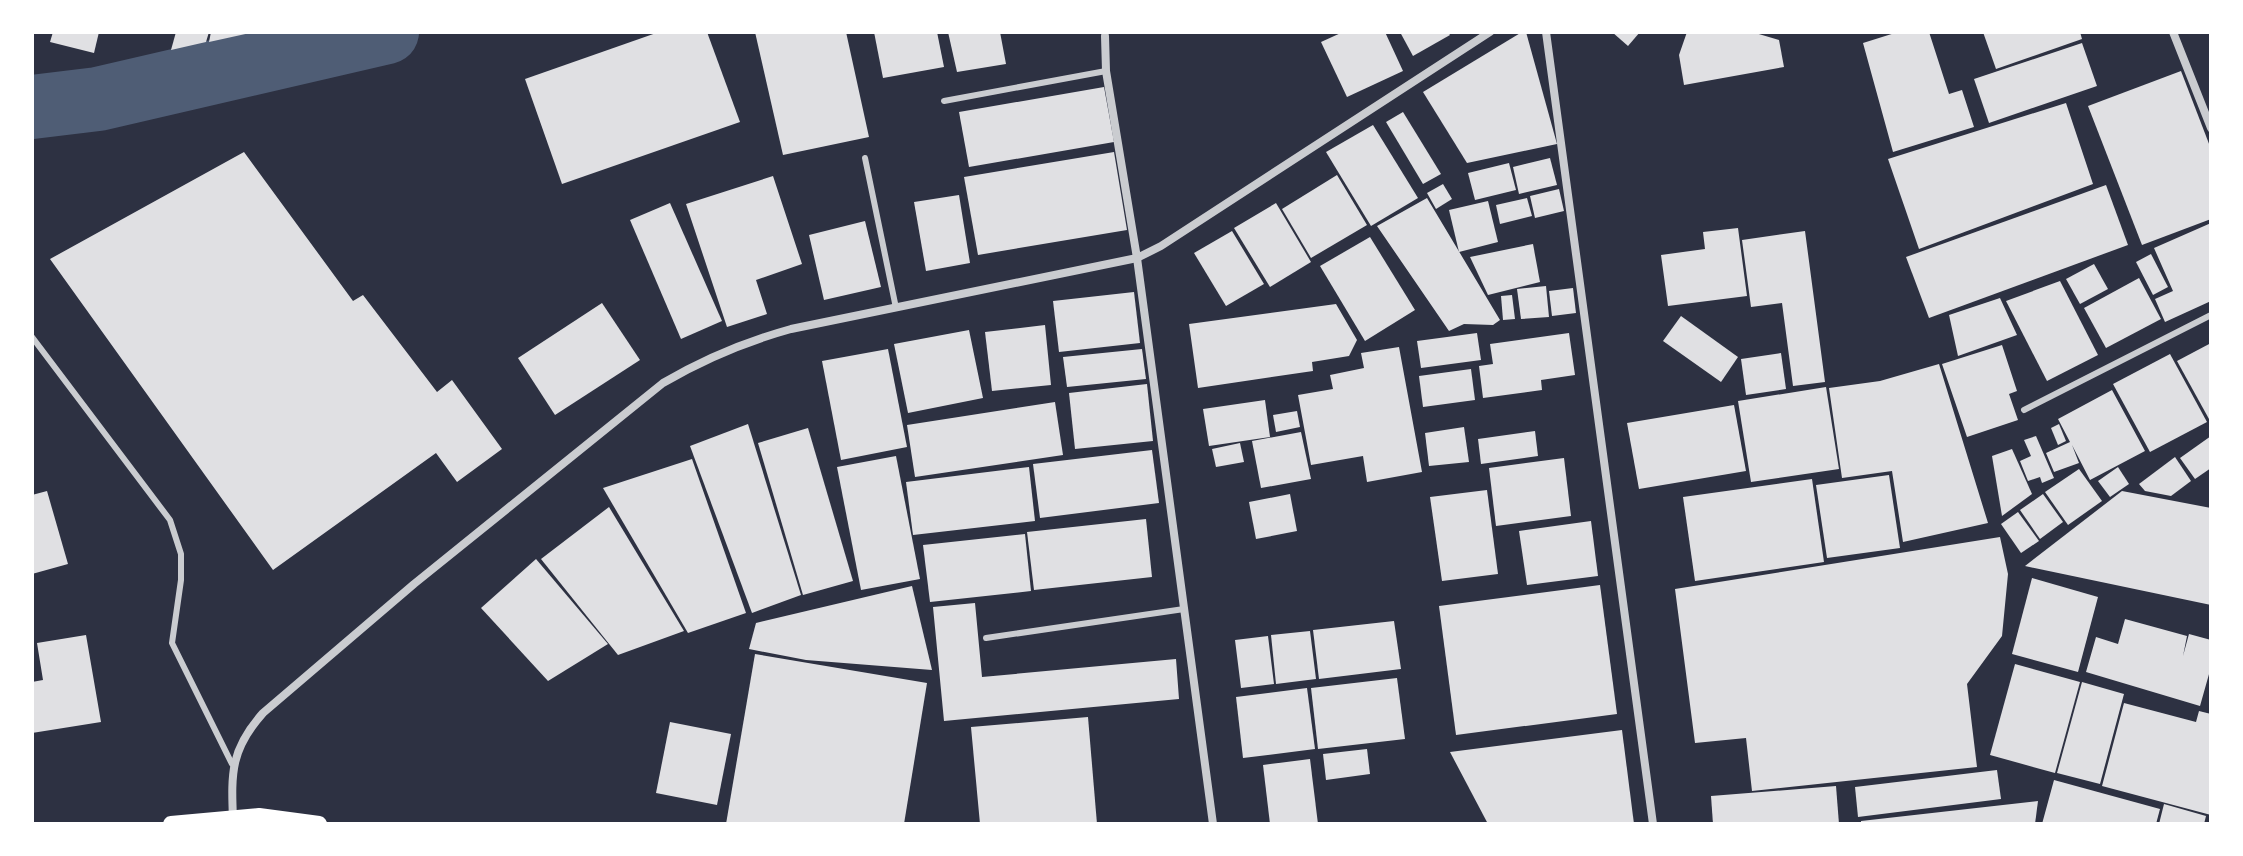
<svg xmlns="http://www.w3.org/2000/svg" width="2243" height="856" viewBox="0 0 2243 856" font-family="'Asap Condensed',sans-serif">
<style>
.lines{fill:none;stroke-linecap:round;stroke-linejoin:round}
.river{stroke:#4f5d75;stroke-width:64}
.building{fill:#e0e0e3}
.service{stroke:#caccd0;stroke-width:6}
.minor{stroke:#caccd0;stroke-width:8}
.secondary{stroke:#fff;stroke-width:16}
</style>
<rect width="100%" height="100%" fill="#2d3142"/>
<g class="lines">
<!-- river -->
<polyline class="river" points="32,107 98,99 387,32"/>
</g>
<!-- building -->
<g class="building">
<polygon points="53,32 99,32 94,53 50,42"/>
<polygon points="176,32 209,32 206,42 171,50"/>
<polygon points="211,32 250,32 250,33 209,42"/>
<polygon points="659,32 707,32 740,122 562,184 525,79"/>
<polygon points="755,32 846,32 869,137 783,155"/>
<polygon points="874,32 937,32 944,67 883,78"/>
<polygon points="948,32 1000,32 1006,64 957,72"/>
<polygon points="1343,32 1385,32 1403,71 1347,97 1321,42"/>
<polygon points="1400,32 1448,32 1450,35 1413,56"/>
<polygon points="1522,32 1526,32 1557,144 1467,163 1423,92"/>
<polygon points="1612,32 1640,32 1628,46"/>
<polygon points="1687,32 1752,32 1779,40 1784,67 1684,85 1679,55"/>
<polygon points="1898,32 1929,32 1949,94 1962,90 1974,127 1893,152 1863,43"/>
<polygon points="1983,32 2080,32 2082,39 1996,69"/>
<polygon points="2082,43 2097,86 1989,123 1974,79"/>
<polygon points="2181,71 2211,149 2211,219 2142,245 2088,106"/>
<polygon points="1104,87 1114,142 969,167 959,112"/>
<polygon points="2066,103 2093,184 1919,249 1888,159"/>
<polygon points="1403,112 1441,174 1423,184 1386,122"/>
<polygon points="1373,125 1418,198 1371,226 1326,152"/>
<polygon points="244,152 353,301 363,295 437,392 452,380 502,449 457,482 436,453 273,570 50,259"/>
<polygon points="1114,152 1127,230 978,255 964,177"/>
<polygon points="1550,158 1557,185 1519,194 1513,167"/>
<polygon points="1509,163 1516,190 1475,200 1468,173"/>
<polygon points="1337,175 1367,225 1311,258 1282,209"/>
<polygon points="773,176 802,264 756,280 767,314 727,327 686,204"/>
<polygon points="1443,184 1452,199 1436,209 1427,193"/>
<polygon points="2106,185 2128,245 1929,318 1906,257"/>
<polygon points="1559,189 1564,211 1535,218 1530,196"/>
<polygon points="959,195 970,263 926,271 914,202"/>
<polygon points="1427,198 1500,320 1493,325 1464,324 1449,331 1377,226"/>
<polygon points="1527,198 1532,216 1500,224 1496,205"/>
<polygon points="1488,201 1498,242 1459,252 1449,210"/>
<polygon points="670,203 722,321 681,339 630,220"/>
<polygon points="1276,203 1311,262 1270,287 1234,228"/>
<polygon points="865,221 881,287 824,300 809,235"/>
<polygon points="2211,223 2211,301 2165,322 2155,299 2173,291 2154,248"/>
<polygon points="1738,228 1747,296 1668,306 1661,255 1705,249 1703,232"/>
<polygon points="1232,231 1264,284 1226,306 1194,253"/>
<polygon points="1805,231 1825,382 1793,386 1782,303 1751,307 1742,240"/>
<polygon points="1370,237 1415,310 1365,341 1320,266"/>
<polygon points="1533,244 1540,282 1488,295 1470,257"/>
<polygon points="2151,254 2168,287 2153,295 2136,262"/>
<polygon points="2094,264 2108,289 2080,304 2066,279"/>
<polygon points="2139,278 2161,319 2106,348 2084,308"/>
<polygon points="2060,281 2098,355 2047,381 2006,301"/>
<polygon points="1546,286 1549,317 1521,319 1517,289"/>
<polygon points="1573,288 1576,313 1552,316 1549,291"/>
<polygon points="1134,292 1140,343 1059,352 1053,301"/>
<polygon points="1512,295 1515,319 1503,320 1501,296"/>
<polygon points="2000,298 2017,335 1958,356 1949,315"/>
<polygon points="602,303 640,360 555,415 518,358"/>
<polygon points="1336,304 1357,340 1349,356 1312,362 1313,371 1198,388 1189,324"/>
<polygon points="1681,316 1738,357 1721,382 1663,341"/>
<polygon points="1045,325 1051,385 992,391 985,332"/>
<polygon points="969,330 983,398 908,413 894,344"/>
<polygon points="1477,333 1481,360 1421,368 1417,341"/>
<polygon points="1569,333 1575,375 1541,380 1542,390 1483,398 1479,366 1493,364 1490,344"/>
<polygon points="2211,343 2211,418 2209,419 2177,361"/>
<polygon points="2002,345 2017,391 2009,394 2018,420 1967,437 1942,364"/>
<polygon points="1399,347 1422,472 1367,482 1363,456 1311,465 1298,395 1333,389 1330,375 1364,368 1361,353"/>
<polygon points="888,349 907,447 841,460 822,361"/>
<polygon points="1142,349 1146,379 1067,387 1063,357"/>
<polygon points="1781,353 1786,389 1746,395 1741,359"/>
<polygon points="2170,354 2207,422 2150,452 2113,384"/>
<polygon points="1939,364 1988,523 1903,542 1892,471 1842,478 1829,388 1880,381"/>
<polygon points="1471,369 1475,400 1423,407 1419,376"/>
<polygon points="1147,384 1153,441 1075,449 1069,393"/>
<polygon points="1826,387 1839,469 1751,482 1738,401"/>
<polygon points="2112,390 2145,451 2090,480 2072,445 2079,463 2054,472 2046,453 2070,442 2058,419"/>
<polygon points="1265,400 1270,437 1209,446 1203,409"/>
<polygon points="1055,402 1063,455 915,477 907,425"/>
<polygon points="1734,405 1746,471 1639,489 1627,423"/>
<polygon points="1297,411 1300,427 1276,432 1273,415"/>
<polygon points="748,424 801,595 752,613 690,446"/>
<polygon points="2059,424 2066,441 2058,445 2051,428"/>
<polygon points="1464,427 1469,462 1429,466 1425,433"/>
<polygon points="808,428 853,581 803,595 758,443"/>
<polygon points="1535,431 1538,456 1481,464 1478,439"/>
<polygon points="1301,432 1311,479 1261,488 1252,441"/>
<polygon points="2036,436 2054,478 2042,483 2040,477 2028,481 2020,461 2031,456 2024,440"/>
<polygon points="2211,436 2211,468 2195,479 2180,458"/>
<polygon points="1240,443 1244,462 1216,467 1212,449"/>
<polygon points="2012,449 2032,494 2002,516 1992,456"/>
<polygon points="1152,450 1159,503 1040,518 1033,464"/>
<polygon points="896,456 920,579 861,590 837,467"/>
<polygon points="2175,457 2191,481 2171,496 2145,491 2139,484"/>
<polygon points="1564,458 1571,516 1496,526 1489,468"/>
<polygon points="692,459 746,613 688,633 603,488"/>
<polygon points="1029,467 1035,521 913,535 906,482"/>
<polygon points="2118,467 2129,484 2110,497 2098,481"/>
<polygon points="2079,469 2102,501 2068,525 2045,492"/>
<polygon points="1889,475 1900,548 1827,558 1816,485"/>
<polygon points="1812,479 1824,562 1695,581 1683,497"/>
<polygon points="1487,490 1498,574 1442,581 1430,497"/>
<polygon points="47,491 68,564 32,574 32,495"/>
<polygon points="2122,491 2211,508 2211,605 2025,566"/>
<polygon points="1290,494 1297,531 1256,539 1249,502"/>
<polygon points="2043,494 2063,522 2040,539 2020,510"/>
<polygon points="609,507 684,631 618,655 541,559"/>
<polygon points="2018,512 2039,541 2021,553 2001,524"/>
<polygon points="1146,519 1152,577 1034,590 1027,532"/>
<polygon points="1591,521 1598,576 1527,585 1519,531"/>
<polygon points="1025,534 1031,591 930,602 923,545"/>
<polygon points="2000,537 2008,574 2002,636 1967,684 1977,767 1752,791 1746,738 1695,743 1675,589"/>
<polygon points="536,559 608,644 548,681 481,608"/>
<polygon points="2032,578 2098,597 2078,672 2012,654"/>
<polygon points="1600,585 1617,714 1456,735 1439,606"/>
<polygon points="912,586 932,670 806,660 749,649 756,623"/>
<polygon points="975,603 982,677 1176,659 1179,699 944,721 933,607"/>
<polygon points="2125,619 2187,636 2183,656 2189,634 2211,640 2211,667 2200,706 2086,672 2096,637 2118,644"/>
<polygon points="1394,621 1401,669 1319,679 1313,630"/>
<polygon points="1310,631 1316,679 1276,684 1271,635"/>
<polygon points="86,635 101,722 32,733 32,682 43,680 37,643"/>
<polygon points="1268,636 1274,684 1241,688 1235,640"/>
<polygon points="755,654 927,683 904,824 726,824"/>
<polygon points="2015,664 2080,682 2055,773 1990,755"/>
<polygon points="1397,678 1405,739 1318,749 1311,688"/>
<polygon points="2082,682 2124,694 2100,784 2057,773"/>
<polygon points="1307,688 1315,749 1243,758 1236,697"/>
<polygon points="2124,703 2196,722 2199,711 2211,714 2211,815 2102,786"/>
<polygon points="1088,717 1097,824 980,824 971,727"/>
<polygon points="670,722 731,734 717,805 656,793"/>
<polygon points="1622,730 1634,824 1488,824 1450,752"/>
<polygon points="1367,749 1370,774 1326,780 1323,754"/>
<polygon points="1310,759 1318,824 1270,824 1263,765"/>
<polygon points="1997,770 2001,799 1858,817 1855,787"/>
<polygon points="2054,780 2160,809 2156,824 2042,824"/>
<polygon points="1836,786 1839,824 1713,824 1711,796"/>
<polygon points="2038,801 2035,824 1861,824 1861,821"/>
<polygon points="2164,804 2206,816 2204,824 2159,824"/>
</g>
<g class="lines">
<!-- service -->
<g class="service">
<polyline points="944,101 1106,71"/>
<polyline points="865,158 896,308"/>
<polyline points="32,337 170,520 181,554 181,580 172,643 232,764"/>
<polyline points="2024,410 2211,315"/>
<polyline points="986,638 1184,609"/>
</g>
<!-- minor -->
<g class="minor">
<polyline points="1546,32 1653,824"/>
<polyline points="2173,32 2211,128"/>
<polyline points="1105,36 1106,71 1137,258 1213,824"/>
<path d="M233 819C231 772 231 749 263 713L414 584 663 383C704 359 744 342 791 329L1137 258 1161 246 1490 32"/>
</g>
<!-- secondary -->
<polyline class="secondary" points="171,824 259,816 319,824"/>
</g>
<!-- border -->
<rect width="2243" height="856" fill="none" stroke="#ffffff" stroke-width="68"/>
</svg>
